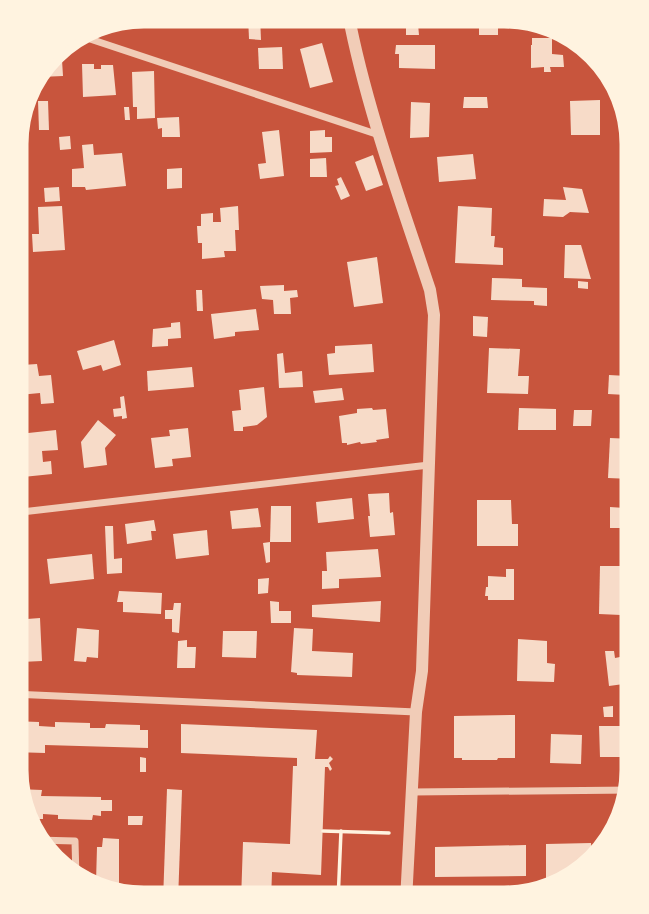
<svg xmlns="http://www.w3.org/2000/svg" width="649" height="914" viewBox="0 0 649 914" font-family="'Noto Sans',sans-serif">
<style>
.building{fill:#f7dbc8}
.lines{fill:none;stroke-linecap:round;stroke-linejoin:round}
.path{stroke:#fff3e0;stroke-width:3.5}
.minor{stroke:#f1ccb7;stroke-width:7}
.tertiary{stroke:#f1ccb7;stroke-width:12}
.rim{fill:none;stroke:#fff3e0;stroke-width:9}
</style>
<rect width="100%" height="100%" fill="#c8553d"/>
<!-- building -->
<g class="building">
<polygon points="176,12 204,12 204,18 176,20"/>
<polygon points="214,12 238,13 238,20 215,21"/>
<polygon points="394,13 408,13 409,16 395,17"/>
<polygon points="414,13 417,13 419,35 406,35 406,25 412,25 411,17 414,16"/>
<polygon points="135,16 133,23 121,21 127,19"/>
<polygon points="248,16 260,16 261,40 249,39"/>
<rect x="479" y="16" width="19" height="19"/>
<polygon points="532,38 552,38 552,54 563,55 564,67 550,67 551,72 544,72 544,67 531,68 531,45 532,45"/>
<polygon points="322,43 333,82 310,88 300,49"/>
<polygon points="61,44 63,76 40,77 58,45"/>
<polygon points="396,45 435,45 435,69 399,68 399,54 395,54"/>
<polygon points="282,47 283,69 259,69 258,48"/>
<polygon points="593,49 603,62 604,63 593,63"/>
<polygon points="82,64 94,64 94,69 101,69 101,65 113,65 116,95 83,97"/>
<polygon points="154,71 155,118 137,119 137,107 133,107 132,72"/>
<polygon points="464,97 487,97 488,108 463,108"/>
<polygon points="600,100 600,135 571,135 570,101"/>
<polygon points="38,101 48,101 49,130 39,130"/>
<polygon points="411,102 430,103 429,137 410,138"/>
<polygon points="623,106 628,106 635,136 623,135"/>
<polygon points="124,107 129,107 130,120 125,120"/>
<polygon points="179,117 180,137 162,137 162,128 158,129 157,118"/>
<polygon points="279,130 284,176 260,179 258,164 266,163 262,132"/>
<polygon points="325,130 325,137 332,137 332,152 310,153 310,131"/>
<polygon points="70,136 71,149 60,150 59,137"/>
<polygon points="93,144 94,155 122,153 126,186 86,190 85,187 72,187 72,169 84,168 82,145"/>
<polygon points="473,154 476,179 439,182 437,157"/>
<polygon points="373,155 383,185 366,191 355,162"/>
<polygon points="326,158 327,177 310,177 310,159"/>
<polygon points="182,168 182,188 167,189 167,169"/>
<polygon points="341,177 350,196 341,200 335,186 339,185 337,179"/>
<polygon points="59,187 60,201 45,202 44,188"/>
<polygon points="563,187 582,189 589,213 570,212 563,217 543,216 544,199 566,200"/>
<polygon points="62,206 65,250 33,252 32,234 39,234 38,207"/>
<polygon points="238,206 239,230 235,230 236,251 224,251 225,257 202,259 202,243 198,243 197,226 201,226 201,214 213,213 213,222 221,222 220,208"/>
<polygon points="458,206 492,208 491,236 495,236 494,247 503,248 503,265 455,263"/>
<polygon points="565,245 581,245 591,279 564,278"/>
<polygon points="377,257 383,303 354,307 347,262"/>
<polygon points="627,268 637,269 637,280 626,280"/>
<polygon points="492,278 522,279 522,287 547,288 547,306 534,305 534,301 491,300"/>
<polygon points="578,281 588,282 588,289 578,288"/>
<polygon points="24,285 26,298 13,299 13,286"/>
<polygon points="284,285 284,291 297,290 298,297 290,298 291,314 274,314 273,300 262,299 260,286"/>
<polygon points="196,290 202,290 203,311 197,311"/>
<polygon points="256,309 259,330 235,332 235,336 214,339 211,314"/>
<polygon points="473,316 488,317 487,337 473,336"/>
<polygon points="180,322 181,338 168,339 168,346 152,347 153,329 171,327 171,323"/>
<polygon points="114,340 121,365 103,371 101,365 83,370 77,351"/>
<polygon points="372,344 374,372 329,375 327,354 335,353 335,346"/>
<polygon points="489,348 520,349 518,376 529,376 528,394 487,393"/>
<polygon points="283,353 285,373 302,371 303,387 279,388 277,354"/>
<polygon points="37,364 39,376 51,375 54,403 41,404 40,393 19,395 17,378 23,377 22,365"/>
<polygon points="192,367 194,387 148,391 147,371"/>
<polygon points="609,375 627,376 626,395 608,394"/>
<polygon points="264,387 267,417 257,425 243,427 243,431 234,431 232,411 241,410 239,390"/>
<polygon points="342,388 344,400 315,403 313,391"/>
<polygon points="124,396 127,418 122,419 122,416 114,417 113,409 121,408 120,397"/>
<polygon points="372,408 373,410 386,409 389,438 376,440 377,442 361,444 360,442 347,445 347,443 342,443 339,416 357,413 357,409"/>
<polygon points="519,408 556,409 556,430 518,430"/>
<polygon points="574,410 592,410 591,426 573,426"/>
<polygon points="98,420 116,435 105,448 107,465 84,468 81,442"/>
<polygon points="188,428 191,457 172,459 173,466 155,468 151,438 170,436 169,430"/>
<polygon points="56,430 58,450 42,451 43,462 51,461 52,474 23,477 19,434"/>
<polygon points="610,438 633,439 631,479 608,478"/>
<polygon points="389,493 390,513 393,512 395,535 370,537 368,516 370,516 368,494"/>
<polygon points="352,498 354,519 318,523 316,502"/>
<polygon points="477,500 511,500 512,524 518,524 518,546 477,546"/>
<polygon points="271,506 291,506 291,542 270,542"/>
<polygon points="610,507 625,508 625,528 610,528"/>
<polygon points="258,508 261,527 232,529 230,511"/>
<polygon points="154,520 156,531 151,531 152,540 127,544 125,524"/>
<polygon points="105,526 113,526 114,559 122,558 122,573 107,574"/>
<polygon points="207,530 209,555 176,559 173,534"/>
<polygon points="270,542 270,562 266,563 263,543"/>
<polygon points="378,549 381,577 339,579 339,588 322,589 322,571 327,571 326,552"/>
<polygon points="92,554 94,579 50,584 47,559"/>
<polygon points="600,566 621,566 621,615 599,614"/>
<polygon points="506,569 514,569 514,600 488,600 488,596 485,596 486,587 488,587 488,576 506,577"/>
<polygon points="269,578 268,593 258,594 258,579"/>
<polygon points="119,591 162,593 161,614 123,612 123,602 117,602"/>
<polygon points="270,601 279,602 279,611 291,611 291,623 271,623"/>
<polygon points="381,601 380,622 312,617 312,605"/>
<polygon points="174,603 181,603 179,633 172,632 172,619 165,619 165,610 173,610"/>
<polygon points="40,618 42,661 21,662 20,627 27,627 27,619"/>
<polygon points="77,628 99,630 98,658 87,657 86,662 74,661"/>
<polygon points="294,628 313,629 312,651 353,653 352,677 297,675 297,673 291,672"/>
<polygon points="223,631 257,631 256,658 222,657"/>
<polygon points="518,639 547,641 547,663 555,664 554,682 517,681"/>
<polygon points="187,640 187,647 196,647 195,668 177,668 178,641"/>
<polygon points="605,651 614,651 615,658 625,656 625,654 629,654 629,656 636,655 636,679 631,680 631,683 609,686"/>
<polygon points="613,706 613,717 604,717 603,707"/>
<polygon points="515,715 515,758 498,758 497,760 462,760 462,758 454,758 454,716"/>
<polygon points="12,721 39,722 39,726 55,727 55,722 90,723 90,728 105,728 106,724 140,725 140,730 148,730 148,748 45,745 45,753 12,752"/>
<polygon points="181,724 317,730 315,759 328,759 330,756 333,759 329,763 332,769 330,771 328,767 325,767 321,875 272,872 271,901 241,901 243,842 290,844 293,766 297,766 297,758 181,753"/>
<polygon points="599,726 635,726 636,757 600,757"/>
<polygon points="551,734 582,735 581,764 550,763"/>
<polygon points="140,757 146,758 146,772 140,772"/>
<polygon points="17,789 42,790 41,796 101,797 101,800 112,800 112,811 101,811 101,816 93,815 92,820 58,819 58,815 43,814 43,819 24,819"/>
<polygon points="167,789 182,790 178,901 163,901"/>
<polygon points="128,816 143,816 142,825 128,825"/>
<polygon points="103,838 119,839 119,897 102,890 102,882 96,882 97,847 102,847"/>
<polygon points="591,843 592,863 563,888 546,892 546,844"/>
<polygon points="526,845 526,876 435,877 435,847"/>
</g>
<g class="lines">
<!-- path -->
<g class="path">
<polyline points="323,831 389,833"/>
<polyline points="338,901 341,831"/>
</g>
<!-- minor -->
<g class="minor">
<polyline points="81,36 379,135"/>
<polyline points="13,513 429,465"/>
<polyline points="12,694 416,712"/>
<polyline points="412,792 633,790"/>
<polyline points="36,840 75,841 76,879"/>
</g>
<!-- tertiary -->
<path class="tertiary" d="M348 13C366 107 400 199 430 290L434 315 422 671 416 712 406 901"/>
</g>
<!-- crop -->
<path d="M0 0H649V914H0ZM144 24H504A120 120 0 0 1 624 144V770A120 120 0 0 1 504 890H144A120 120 0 0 1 24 770V144A120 120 0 0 1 144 24Z" fill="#fff3e0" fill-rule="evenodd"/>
<path class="rim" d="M144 24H504A120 120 0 0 1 624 144V770A120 120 0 0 1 504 890H144A120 120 0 0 1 24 770V144A120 120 0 0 1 144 24Z"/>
</svg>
